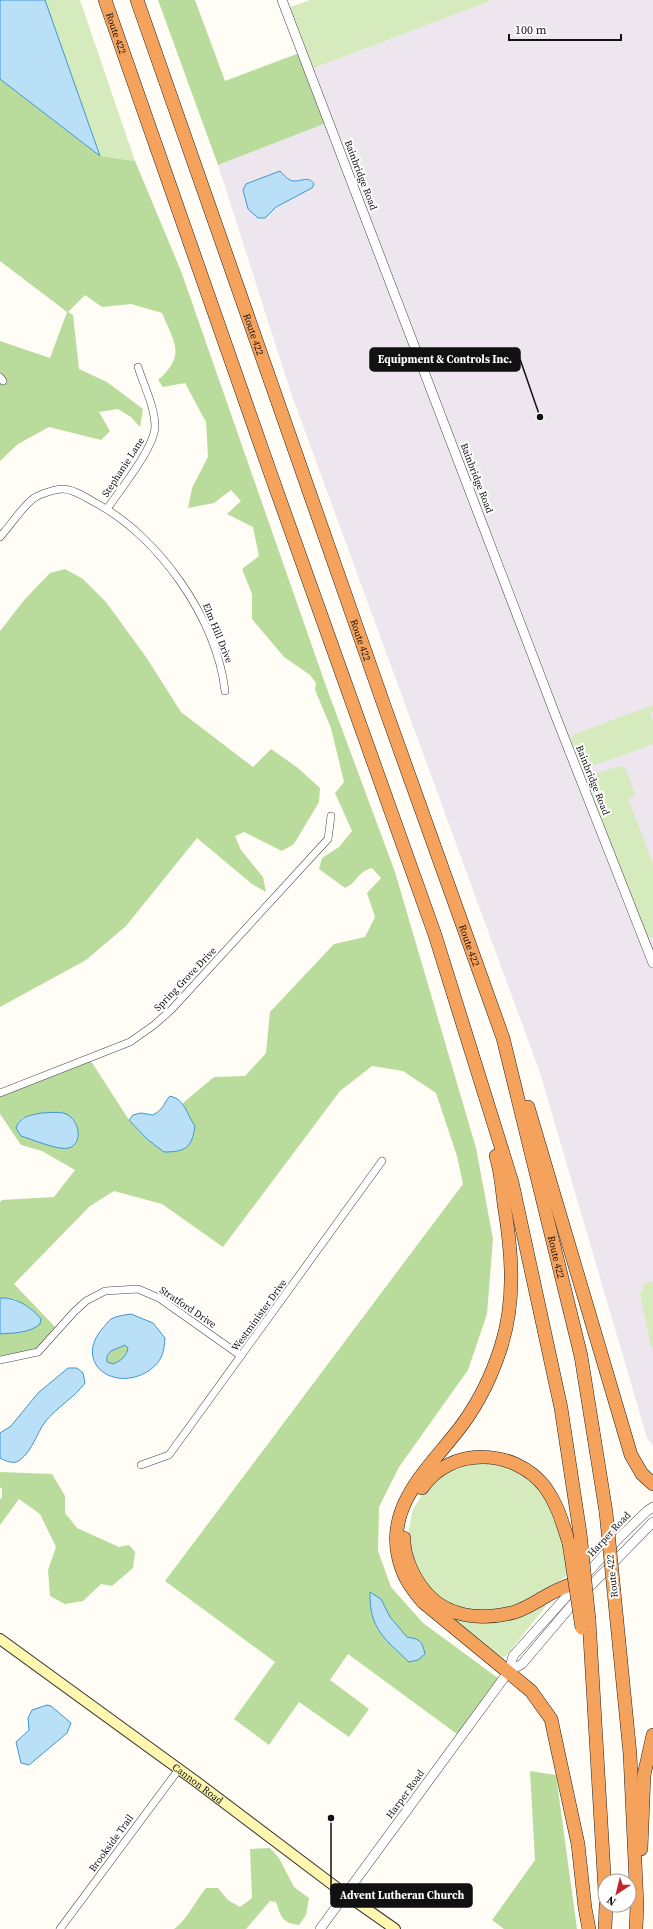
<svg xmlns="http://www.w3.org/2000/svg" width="653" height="1929" viewBox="0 0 653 1929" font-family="'Source Serif 4',serif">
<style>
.industrial{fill:#eee6ef}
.green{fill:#d5ebbd}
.forest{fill:#b9dc9c;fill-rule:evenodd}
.water{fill:#b9e0f7;stroke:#3f96cf;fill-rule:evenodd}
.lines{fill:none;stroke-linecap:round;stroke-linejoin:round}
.minor-casing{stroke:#444;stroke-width:8}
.tertiary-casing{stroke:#444;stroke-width:10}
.secondary-casing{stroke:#333;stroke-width:12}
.motorway-casing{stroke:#222;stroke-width:14}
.minor{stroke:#fff;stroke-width:7}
.tertiary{stroke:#fff;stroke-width:9}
.secondary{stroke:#fff6b0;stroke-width:10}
.motorway{stroke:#f5a25d;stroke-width:13}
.motorway-bridge-casing{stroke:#222;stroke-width:14;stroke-linecap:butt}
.motorway-bridge{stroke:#f5a25d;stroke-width:13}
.labels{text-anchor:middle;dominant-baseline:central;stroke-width:4;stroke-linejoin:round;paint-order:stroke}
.street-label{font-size:10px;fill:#111;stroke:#fff}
.leader{fill:none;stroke:#111;stroke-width:1.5}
.callout-dot{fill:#111;stroke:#fff;stroke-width:1.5}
.callout{fill:#111;stroke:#111;stroke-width:1.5}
.callout-label{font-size:11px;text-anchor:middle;font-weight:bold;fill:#fff}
</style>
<rect width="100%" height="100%" fill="#fffdf5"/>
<!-- industrial -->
<polygon class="industrial" points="493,0 653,0 653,1446 647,1438 540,1073 291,393 218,165 329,122 309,70"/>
<!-- green -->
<g class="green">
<polygon points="45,0 80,0 135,161 100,156"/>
<polygon points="310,0 493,0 309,70 285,9"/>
<polygon points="653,705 653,712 650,713 653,721 653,744 590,767 580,763 571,739 575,734"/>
<polygon points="619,766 626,769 635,795 628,799 653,863 653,938 642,936 585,790 595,774"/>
<polygon points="652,1281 653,1282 653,1348 651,1347 640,1295 644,1284"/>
<path d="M479 1463C493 1463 508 1464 521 1471 553 1490 564 1540 569 1574L532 1602 486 1613 443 1603 416 1573 407 1539 413 1509 424 1492 437 1479 452 1470Z"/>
<path d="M544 1603 546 1606 506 1656 501 1657 488 1650 451 1617C490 1629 509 1623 544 1603Z"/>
</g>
<!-- forest -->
<g class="forest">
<polygon points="158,0 195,0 225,81 302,52 329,122 218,165"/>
<path d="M0 79 100 156 135 161 181 271 326 686 395 872 476 1148 493 1239 487 1314 468 1370 399 1467 379 1507 378 1551 391 1587 423 1623 502 1681 461 1737 348 1654 330 1680 369 1709 349 1737 299 1702 269 1745 234 1719 275 1662 165 1581 463 1184 457 1156 436 1093 403 1071 372 1066 340 1091 223 1247 162 1204 114 1191 90 1206 14 1284 58 1330 38 1352 0 1360V1334L18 1332 41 1319 15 1299 0 1298V1202L2 1200 54 1197 75 1170 42 1151 21 1145 0 1114V1093L89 1058 129 1120 147 1139 164 1152 195 1126 188 1116 183 1103 214 1077 245 1076 266 1053 270 1012 334 944 365 937 375 917 367 893 381 878 372 868C357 872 358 882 345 888L319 869 322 858 339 847 352 831 335 793 344 782 331 728 315 690 316 683 310 675 284 657 252 619V594L242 569 259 556 253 527 227 514 241 501 231 490 214 503 188 508 192 488 208 457 206 422 185 383 163 387 158 380C186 355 175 344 162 313L131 304 102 307 85 295 68 312 73 315 79 369 107 382 143 409 140 427 131 417 118 409 99 412 110 431 101 440 49 427 18 444 0 461V341L50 358 67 312 0 261ZM23 1117 78 1138 75 1143 68 1148 21 1136 16 1128 18 1122Z"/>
<polygon points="65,569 83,579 106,602 146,657 181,712 253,767 271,749 298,768 320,788 319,802 294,844 282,851 244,832 235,836 241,850 263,877 266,892 252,884 197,838 126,926 86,960 0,1007 0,631 25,599 50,573"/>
<path d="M125 1345 128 1347C127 1356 121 1361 113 1364L107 1362V1356L111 1351Z"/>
<polygon points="0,1472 52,1474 65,1496 65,1513 77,1528 119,1547 129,1545 135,1552 133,1568 112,1586 101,1584 83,1601 65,1604 50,1596 48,1570 56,1547 40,1514 19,1499 0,1525 0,1499 2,1498 2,1489 0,1487"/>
<polygon points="530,1771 556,1775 577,1929 504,1929 492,1920 535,1860"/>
<path d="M270 1848 279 1858 294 1887 309 1898 306 1915 299 1925C282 1923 281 1917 276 1902L270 1901 246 1929H174C186 1921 196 1900 206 1888H218L228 1900 240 1907 252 1898 250 1849Z"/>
</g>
<!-- water -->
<g class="water">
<polygon points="0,0 45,0 100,156 0,79"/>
<path d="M280 171C283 174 286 178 290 180 299 184 308 174 314 184L312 188 276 207 265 218H258L248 209 243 190 246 184Z"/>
<path d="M170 1096C185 1099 187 1115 195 1126 192 1148 185 1152 164 1152L147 1139 129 1120 133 1115 141 1113 153 1115C165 1108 162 1105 170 1096Z"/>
<path d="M41 1113C48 1113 59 1111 66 1114 79 1119 84 1143 69 1148 59 1151 31 1139 21 1136L16 1128C20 1116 29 1116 41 1113Z"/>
<path d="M0 1298C16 1297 31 1307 41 1319L40 1324C30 1333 14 1333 0 1334Z"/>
<path d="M131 1314 153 1323 165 1338C164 1354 161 1364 145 1373 110 1391 75 1361 102 1329 105 1326 108 1321 111 1319 116 1316 125 1315 131 1314ZM125 1345 128 1348C127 1356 121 1361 113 1364L107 1362V1356L111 1351Z"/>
<path d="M68 1368H77L83 1373 85 1383C74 1398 57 1407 45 1422 37 1433 32 1451 20 1460 14 1465 6 1461 0 1458V1433L11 1426 38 1393Z"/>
<path d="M370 1592 381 1599 390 1617 407 1637C420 1639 422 1641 425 1654L418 1660 409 1662C385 1639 369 1629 370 1592Z"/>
<polygon points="47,1705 51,1706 71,1723 67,1733 29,1765 21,1763 16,1742 29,1730 28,1718 32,1710"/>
</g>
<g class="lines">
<!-- minor casing -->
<g class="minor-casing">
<g id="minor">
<polyline points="0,377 3,381"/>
<path d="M107 509C120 490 154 448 155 427 155 407 144 386 138 367"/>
<path d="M0 537C10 526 22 507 34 498 40 494 56 489 63 489 73 489 85 497 94 502 158 535 217 619 225 691"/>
<polyline points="0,1093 130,1042 154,1025 172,1009 328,839 331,816"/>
<polyline points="0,1360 38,1352 74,1312 86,1301 105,1291 138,1289 159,1298 241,1356"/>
<polyline points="141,1465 169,1455 382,1161"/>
<polyline points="60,1929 179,1769"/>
</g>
</g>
<!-- tertiary casing -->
<g class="tertiary-casing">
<g id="tertiary">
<polyline points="282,0 558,722 653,963"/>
<polyline points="509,1671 522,1664 571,1606 653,1522"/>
<polyline points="320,1929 509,1671 513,1656 620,1537 647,1511 653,1507"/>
</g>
</g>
<!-- secondary casing -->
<g class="secondary-casing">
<g id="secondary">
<path id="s1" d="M0 1639 194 1780 345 1894 395 1929"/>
</g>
</g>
<!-- motorway casing -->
<g class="motorway-casing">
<g id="motorway">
<path id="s2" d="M105 0 270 472 435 935 512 1182 561 1408 580 1533"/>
<path id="s3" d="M137 0 386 711 503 1038 581 1356 606 1512"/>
<polyline points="528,1107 631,1455 642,1474 653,1484"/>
<path d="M496 1156C501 1172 502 1188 504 1204 512 1252 516 1300 501 1347 492 1375 479 1402 462 1425 433 1464 387 1502 398 1555 402 1575 410 1587 423 1602L531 1691 551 1719 578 1844 585 1908 589 1929"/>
<path d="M422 1488C450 1446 515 1448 545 1487 558 1505 562 1522 569 1543"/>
<path d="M404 1538C403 1555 413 1576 423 1589 445 1618 482 1621 515 1612 527 1608 537 1601 548 1595 558 1589 570 1585 581 1580"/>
<polyline points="614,1592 630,1754 637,1905 636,1929"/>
<polyline points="589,1620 605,1891"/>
<polyline points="641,1849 644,1775 653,1735"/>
<polyline points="605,1929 606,1905"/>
</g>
</g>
<!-- minor -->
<use href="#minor" class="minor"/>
<!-- tertiary -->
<use href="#tertiary" class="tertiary"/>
<!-- secondary -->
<use href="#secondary" class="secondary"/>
<!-- motorway -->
<use href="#motorway" class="motorway"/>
<!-- motorway-bridge casing -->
<g class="motorway-bridge-casing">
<g id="motorway-bridge">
<polyline points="606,1512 614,1592"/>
<polyline points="580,1533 589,1620"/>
<polyline points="569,1543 582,1628"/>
</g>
</g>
<!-- motorway-bridge -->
<use href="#motorway-bridge" class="motorway-bridge"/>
</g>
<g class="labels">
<!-- street labels -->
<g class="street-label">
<text stroke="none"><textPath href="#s2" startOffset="35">Route 422</textPath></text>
<text transform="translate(361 175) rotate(69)">Bainbridge Road</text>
<text stroke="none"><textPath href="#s3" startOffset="354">Route 422</textPath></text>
<text transform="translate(123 467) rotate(-57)">Stephanie Lane</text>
<text transform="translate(477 478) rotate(69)">Bainbridge Road</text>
<text transform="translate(218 633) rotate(68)">Elm Hill Drive</text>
<text stroke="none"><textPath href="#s3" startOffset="678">Route 422</textPath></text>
<text transform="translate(593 780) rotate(68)">Bainbridge Road</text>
<text stroke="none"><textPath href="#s3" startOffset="1002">Route 422</textPath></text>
<text transform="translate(185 979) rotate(-46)">Spring Grove Drive</text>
<text stroke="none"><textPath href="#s3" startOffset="1326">Route 422</textPath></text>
<text transform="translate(188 1307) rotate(34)">Stratford Drive</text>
<text transform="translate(259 1315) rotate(-54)">Westminister Drive</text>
<text transform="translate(609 1534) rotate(-47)">Harper Road</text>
<text transform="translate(612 1576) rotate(-96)">Route 422</text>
<text stroke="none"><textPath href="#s1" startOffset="245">Cannon Road</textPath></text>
<text transform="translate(405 1794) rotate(-54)">Harper Road</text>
<text transform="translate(111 1843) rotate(-54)">Brookside Trail</text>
</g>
</g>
<!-- callouts -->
<path class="leader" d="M540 417L520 359M331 1818L331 1895"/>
<g class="callout-dot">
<circle cx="540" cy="417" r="4"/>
<circle cx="331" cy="1818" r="4"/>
</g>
<g class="callout">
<rect x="370" y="348" width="150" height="23" rx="4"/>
<rect x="331" y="1884" width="141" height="23" rx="4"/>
</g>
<g class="callout-label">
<text x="445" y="363">Equipment &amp; Controls Inc.</text>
<text x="402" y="1899">Advent Lutheran Church</text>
</g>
<!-- north arrow -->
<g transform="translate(617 1893) rotate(215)"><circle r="19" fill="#ffffff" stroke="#a0a0a0"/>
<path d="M0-3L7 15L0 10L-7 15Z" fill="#c4262e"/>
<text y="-6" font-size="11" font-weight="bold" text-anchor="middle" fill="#111111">N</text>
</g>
<!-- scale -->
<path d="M509 34v6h112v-6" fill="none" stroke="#111111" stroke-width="2"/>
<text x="515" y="34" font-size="12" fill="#111111" stroke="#ffffff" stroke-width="3" paint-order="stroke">100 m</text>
</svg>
